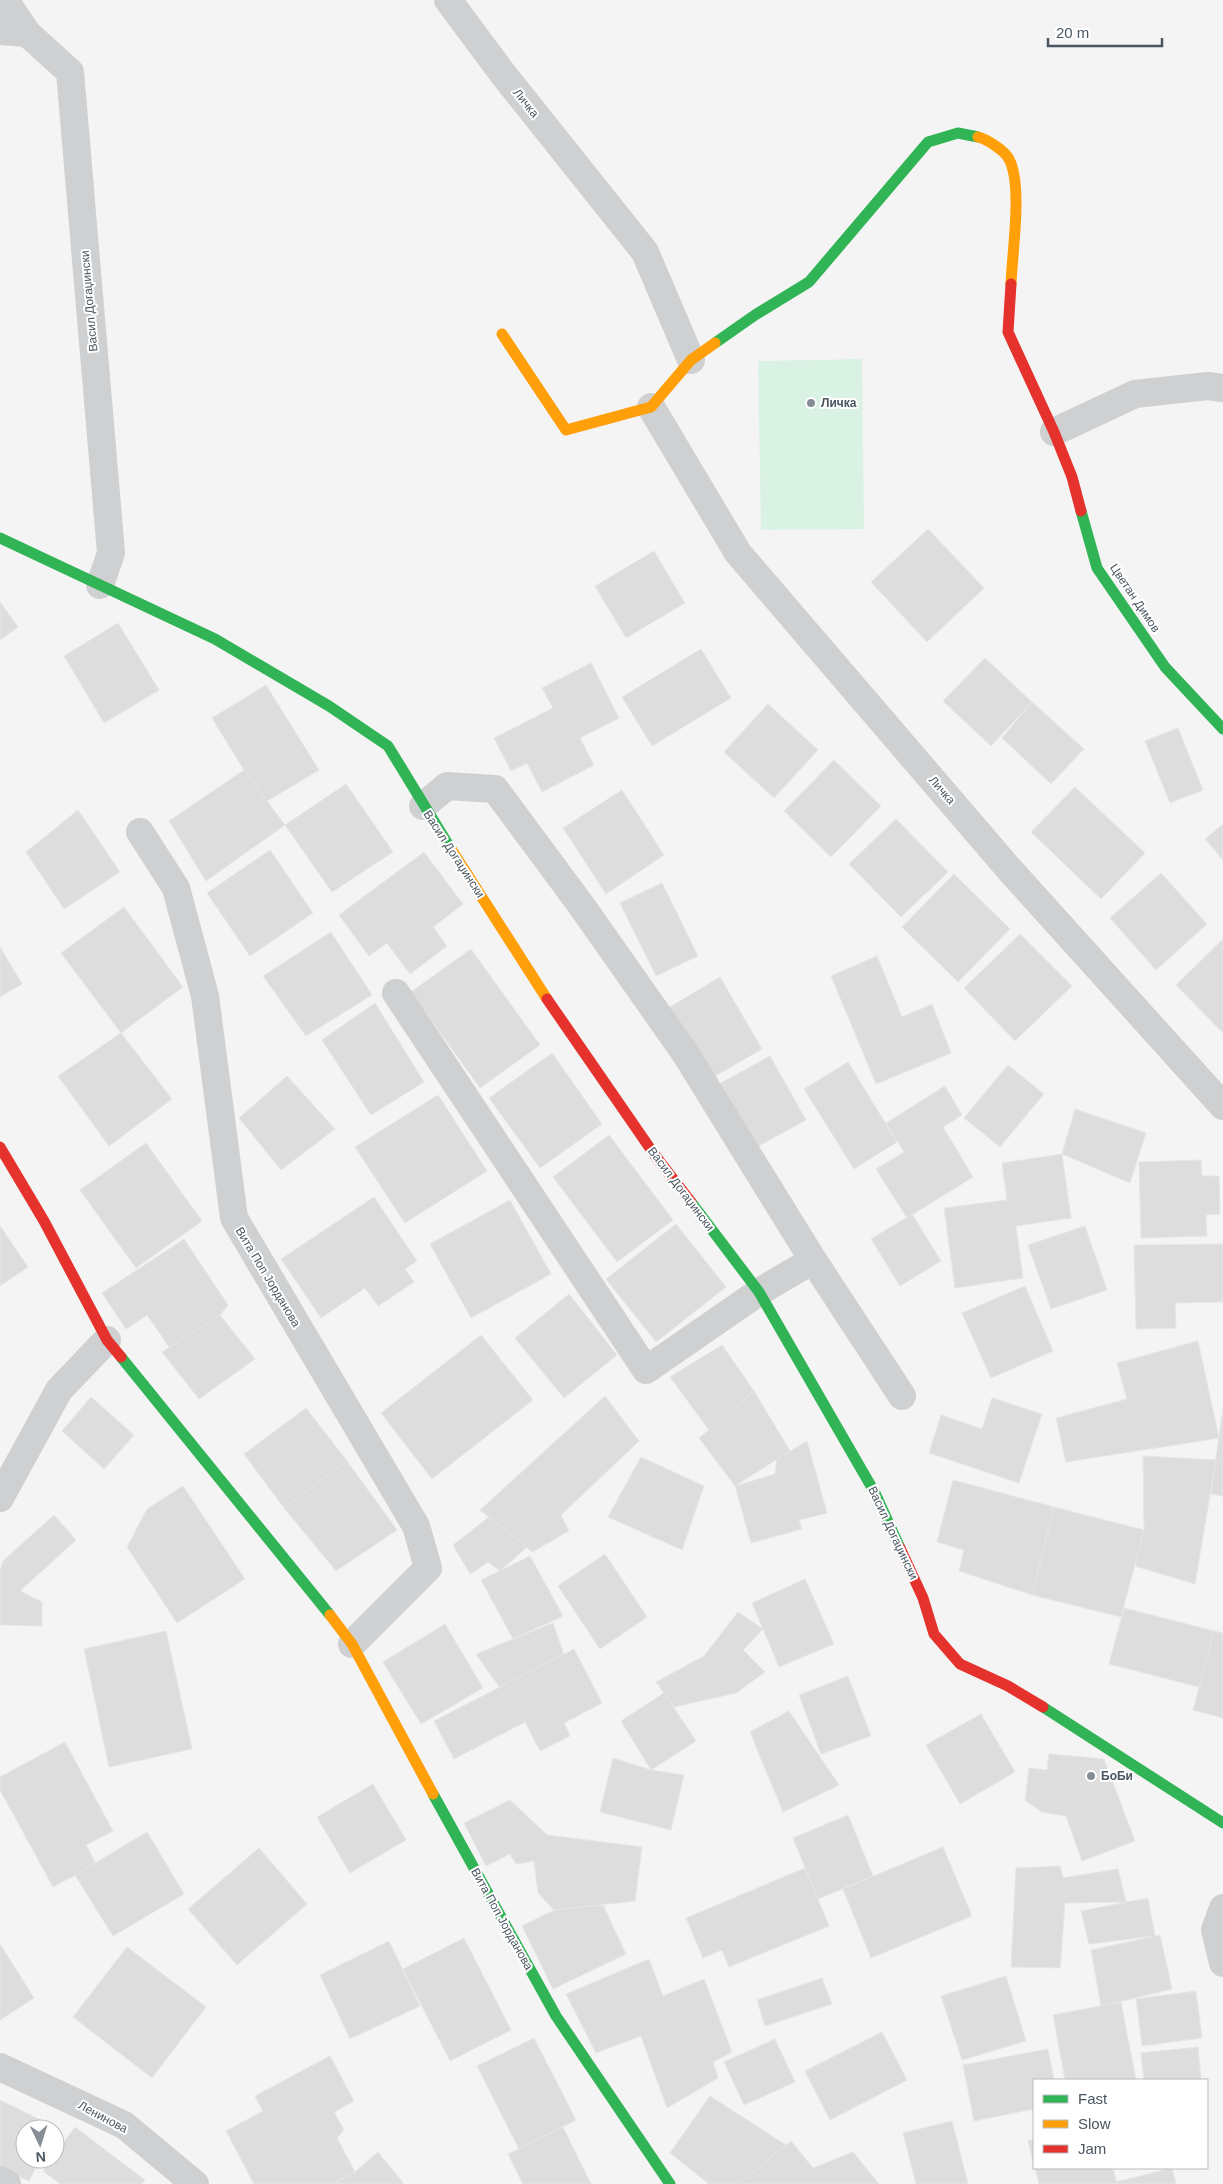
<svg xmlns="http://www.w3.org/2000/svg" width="1223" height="2184" viewBox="0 0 1223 2184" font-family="Helvetica,sans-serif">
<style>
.green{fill:#d9f2e3}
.building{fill:#ddddde;stroke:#e5e6e7}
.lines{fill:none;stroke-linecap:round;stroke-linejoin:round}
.street{stroke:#ced0d2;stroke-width:28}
.fast{stroke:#30b455;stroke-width:11}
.slow{stroke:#ff9f0a;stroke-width:11}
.jam{stroke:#e5322d;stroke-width:11}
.poi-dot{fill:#868d94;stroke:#fff;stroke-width:2}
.labels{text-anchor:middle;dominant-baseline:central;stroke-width:4;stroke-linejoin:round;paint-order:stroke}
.street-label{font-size:12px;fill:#4a5661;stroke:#fff}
.poi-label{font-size:12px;font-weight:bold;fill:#4a5661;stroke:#fff;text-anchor:start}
</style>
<rect width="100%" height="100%" fill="#f4f4f4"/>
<!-- green -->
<polygon class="green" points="862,359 864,529 761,530 758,361"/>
<!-- building -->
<g class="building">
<polygon points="928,529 984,588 927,642 871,582"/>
<polygon points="654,551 685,603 626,638 595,586"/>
<polygon points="0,602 18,627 0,640"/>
<polygon points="118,623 159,690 104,723 64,656"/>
<polygon points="701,649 731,698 652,746 622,697"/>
<polygon points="985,658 1032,702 991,746 943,701"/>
<polygon points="591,663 619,718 580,738 594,765 542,792 527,763 511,771 494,738 553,708 542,688"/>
<polygon points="266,685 319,770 267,801 244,770 212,718"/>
<polygon points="1032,702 1084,749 1051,784 1002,738"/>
<polygon points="768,704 818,750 774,798 724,752"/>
<polygon points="1178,728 1203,790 1170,803 1145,741"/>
<polygon points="834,760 881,806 831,857 784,811"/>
<polygon points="244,770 285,825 206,881 169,821"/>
<polygon points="346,784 393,852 332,892 285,825"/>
<polygon points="1075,787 1145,853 1101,899 1031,832"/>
<polygon points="622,790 664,855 606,894 563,828"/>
<polygon points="78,810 120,872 64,909 26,852"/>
<polygon points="896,819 948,872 901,917 849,864"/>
<polygon points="1223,824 1223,860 1205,839"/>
<polygon points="270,850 313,913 250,956 207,893"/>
<polygon points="424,852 463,904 433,927 447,946 410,974 387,943 369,956 339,915"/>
<polygon points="1161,873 1207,924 1156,970 1110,918"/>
<polygon points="954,874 1010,929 958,982 902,927"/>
<polygon points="662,883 698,956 656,976 620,903"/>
<polygon points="124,907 183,987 121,1033 61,953"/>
<polygon points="331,932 372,995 306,1036 263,976"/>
<polygon points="1020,934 1072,986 1015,1041 964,988"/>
<polygon points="1223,939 1223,1033 1176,985"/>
<polygon points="0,947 22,984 0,997"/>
<polygon points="471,949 540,1045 480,1088 411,992"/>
<polygon points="877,956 902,1017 932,1004 951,1053 876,1084 831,976"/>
<polygon points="720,977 762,1049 712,1078 670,1007"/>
<polygon points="375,1003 424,1082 371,1115 322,1040"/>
<polygon points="121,1033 172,1099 109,1146 58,1076"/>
<polygon points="552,1053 602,1124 540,1168 489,1098"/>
<polygon points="770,1056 806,1120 755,1148 719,1084"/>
<polygon points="848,1062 897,1142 854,1169 804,1089"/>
<polygon points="1008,1065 1044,1094 1000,1147 964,1118"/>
<polygon points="287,1076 335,1129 281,1170 239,1118"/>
<polygon points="945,1086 962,1115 943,1127 973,1177 907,1218 876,1169 904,1152 886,1123"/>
<polygon points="438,1095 487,1171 405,1223 355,1147"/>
<polygon points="1075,1109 1146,1133 1130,1183 1062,1154"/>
<polygon points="609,1135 673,1220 617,1262 553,1177"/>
<polygon points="146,1143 202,1221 136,1268 80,1190"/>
<polygon points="1062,1154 1071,1218 1016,1226 1023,1278 955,1288 944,1208 1007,1200 1002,1163"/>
<polygon points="1201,1160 1202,1176 1219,1176 1220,1214 1206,1215 1207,1236 1141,1238 1139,1162"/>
<polygon points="374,1197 417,1261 405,1269 414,1282 378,1306 365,1288 321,1318 281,1259"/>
<polygon points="510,1200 551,1274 471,1318 430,1244"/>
<polygon points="912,1214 941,1261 900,1286 871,1239"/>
<polygon points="676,1224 726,1287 656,1342 606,1279"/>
<polygon points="0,1226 28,1267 0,1286"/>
<polygon points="1085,1226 1107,1290 1051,1309 1028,1245"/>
<polygon points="184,1239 228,1305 220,1315 170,1348 147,1315 126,1329 102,1293"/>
<polygon points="1223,1244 1223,1302 1175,1303 1176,1328 1136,1329 1134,1245"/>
<polygon points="1025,1286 1053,1351 991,1378 962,1313"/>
<polygon points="569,1294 617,1355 564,1398 515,1338"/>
<polygon points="220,1315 255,1359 199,1399 162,1352"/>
<polygon points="481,1335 533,1400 432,1479 381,1413"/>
<polygon points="1198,1341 1219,1438 1066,1462 1056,1418 1127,1399 1117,1363"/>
<polygon points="722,1345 754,1391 709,1430 670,1377"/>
<polygon points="754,1391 790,1451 735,1486 699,1438"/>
<polygon points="605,1396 639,1441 561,1515 569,1531 532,1552 480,1510"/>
<polygon points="91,1397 134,1435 104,1469 62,1431"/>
<polygon points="992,1398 1042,1414 1019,1483 929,1453 941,1415 982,1429"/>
<polygon points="306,1408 347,1461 284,1508 244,1454"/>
<polygon points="1223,1408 1223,1496 1211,1494"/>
<polygon points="807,1441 827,1513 799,1520 802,1529 751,1543 735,1486 775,1474 777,1459"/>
<polygon points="1143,1456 1216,1460 1195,1584 1135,1566 1144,1530"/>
<polygon points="641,1457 704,1486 682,1550 608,1517"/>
<polygon points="347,1461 397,1530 336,1571 284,1508"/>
<polygon points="953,1480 1054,1507 1032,1595 959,1571 964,1550 937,1542"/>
<polygon points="183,1486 245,1579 177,1623 127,1547 147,1509"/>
<polygon points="1054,1507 1144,1530 1121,1617 1032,1595"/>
<polygon points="54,1515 76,1540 20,1591 42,1602 42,1626 0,1625 0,1571 3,1561"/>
<polygon points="489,1517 527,1547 500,1571 488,1562 470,1574 453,1545"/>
<polygon points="605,1554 647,1617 600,1649 558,1586"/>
<polygon points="530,1556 563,1616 513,1639 481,1580"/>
<polygon points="805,1579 834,1644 779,1667 752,1603"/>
<polygon points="1124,1608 1214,1631 1199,1687 1109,1664"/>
<polygon points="738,1612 763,1629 743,1650 765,1672 736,1693 674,1707 656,1682 704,1656"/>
<polygon points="553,1623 564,1655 500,1688 476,1654"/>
<polygon points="445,1624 483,1688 421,1724 383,1662"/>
<polygon points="166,1631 192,1749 109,1767 84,1649"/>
<polygon points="1214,1631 1223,1633 1223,1718 1193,1710"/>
<polygon points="574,1649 602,1703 564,1723 570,1736 540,1751 525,1722 454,1759 434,1721"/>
<polygon points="848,1676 871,1736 821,1754 799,1695"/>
<polygon points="664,1693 696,1741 651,1770 621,1721"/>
<polygon points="789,1711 839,1785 783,1812 750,1732"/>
<polygon points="981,1714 1015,1772 960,1804 926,1745"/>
<polygon points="65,1742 113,1831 86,1845 96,1864 53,1887 0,1790 0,1777"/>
<polygon points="1049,1754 1104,1759 1135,1841 1082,1861 1066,1816 1042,1812 1025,1800 1029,1768 1047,1770"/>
<polygon points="613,1758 651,1770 684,1775 671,1830 600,1812"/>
<polygon points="373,1784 406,1840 350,1873 317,1817"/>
<polygon points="510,1800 547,1835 642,1847 635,1901 554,1910 538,1893 534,1861 516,1864 510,1854 486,1866 464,1823"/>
<polygon points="848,1815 873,1876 818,1899 793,1838"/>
<polygon points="147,1832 184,1894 113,1936 75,1875"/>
<polygon points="943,1847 972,1916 871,1958 843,1889"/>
<polygon points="259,1848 307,1904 237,1965 188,1909"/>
<polygon points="1060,1866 1063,1878 1118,1869 1126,1902 1065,1903 1060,1968 1011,1967 1016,1868"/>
<polygon points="805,1868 829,1926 729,1967 722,1950 703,1958 686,1918"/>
<polygon points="1148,1898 1155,1936 1089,1944 1081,1911"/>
<polygon points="603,1905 626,1954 553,1989 522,1926 554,1910"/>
<polygon points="1160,1935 1172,1989 1101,2006 1091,1950"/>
<polygon points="464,1938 511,2030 450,2061 403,1969"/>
<polygon points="389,1941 420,2006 350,2039 320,1975"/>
<polygon points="0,1944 34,1998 0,2020"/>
<polygon points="127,1947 206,2007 152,2078 73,2017"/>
<polygon points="649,1959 663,1996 704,1979 732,2052 713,2062 718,2078 667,2108 641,2036 596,2053 566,1994"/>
<polygon points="1006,1976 1026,2041 962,2060 941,1996"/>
<polygon points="822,1978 832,2004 765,2026 757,2000"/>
<polygon points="1196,1991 1202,2038 1142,2046 1136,1999"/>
<polygon points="1121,2002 1136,2080 1065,2080 1053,2015"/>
<polygon points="882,2032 907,2080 830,2120 805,2071"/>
<polygon points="534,2038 576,2120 519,2149 477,2066"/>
<polygon points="775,2039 795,2082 744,2105 724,2062"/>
<polygon points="1198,2047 1201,2080 1144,2080 1141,2053"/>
<polygon points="1048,2049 1054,2080 1034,2080 1034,2109 974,2121 963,2065"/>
<polygon points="330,2056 354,2101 334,2112 344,2130 337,2138 355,2172 332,2184 254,2184 226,2131 263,2111 255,2096"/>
<polygon points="710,2096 786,2145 739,2184 709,2184 670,2153"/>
<polygon points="0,2100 57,2128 55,2131 55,2129 25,2129 25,2159 40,2159 29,2181 0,2168"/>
<polygon points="952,2121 968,2184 916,2184 903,2133"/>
<polygon points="75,2127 145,2180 142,2184 60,2184 43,2171 51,2159 55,2159 55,2154"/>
<polygon points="563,2127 591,2184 523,2184 508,2154"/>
<polygon points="1034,2140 1034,2166 1028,2141"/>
<polygon points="791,2141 813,2168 853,2152 879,2184 739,2184"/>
<polygon points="378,2152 404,2184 332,2184 355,2172"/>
<polygon points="1035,2168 1113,2168 1117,2184 1039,2184"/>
<polygon points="1172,2168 1176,2184 1117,2184 1116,2182"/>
</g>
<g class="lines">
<!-- street -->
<g class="street">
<polyline points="5,0 27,33"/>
<polyline points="448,0 503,74 645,252 691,360"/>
<polyline points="0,31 27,33 70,72 111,553 100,585"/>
<polyline points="651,407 738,553 1009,869 1223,1106"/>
<polyline points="1054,432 1135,394 1208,386 1223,388"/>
<polyline points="423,806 447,786 495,789 581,905 685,1053 813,1260 902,1396"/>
<polyline points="140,832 176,888 205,996 234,1218 416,1526 428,1568 352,1644"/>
<polyline points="396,993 646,1370 759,1292 813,1260"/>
<polyline points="0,1498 59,1390 107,1340"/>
<polyline points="1223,1908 1215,1930 1223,1963"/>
<polyline points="0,2067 124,2125 195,2184"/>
<polyline points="0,2180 7,2184"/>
</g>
<!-- fast -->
<g class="fast">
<polyline points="715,343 755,315 809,282 928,142 958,133 978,137"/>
<polyline points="1081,511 1097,568 1165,667 1223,729"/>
<polyline points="0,538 215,639 329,706 388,746 451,849"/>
<polyline points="691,1202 759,1292 875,1493 900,1548"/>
<polyline points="121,1357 330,1615"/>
<polyline points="1043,1707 1223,1823"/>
<polyline points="433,1794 556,2016 670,2184"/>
</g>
<!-- slow -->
<g class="slow">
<path d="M978 137C987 139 1005 151 1009 159 1023 185 1012 253 1011 284"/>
<polyline points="502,334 566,430 651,407 691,360 715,343"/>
<polyline points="451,849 547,999"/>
<polyline points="330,1615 352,1644 433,1794"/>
</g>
<!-- jam -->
<g class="jam">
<polyline points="1011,284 1008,332 1054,432 1072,477 1081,511"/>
<polyline points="547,999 654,1154 691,1202"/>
<polyline points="0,1147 44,1221 107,1340 121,1357"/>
<polyline points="900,1548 923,1598 934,1634 960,1664 1008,1686 1043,1707"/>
</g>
</g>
<!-- markers -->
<g class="poi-dot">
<circle cx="811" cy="403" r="5"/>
<circle cx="1091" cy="1776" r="5"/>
</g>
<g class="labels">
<!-- street labels -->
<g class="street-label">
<text transform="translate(526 103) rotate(51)">Личка</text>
<text transform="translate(89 301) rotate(-95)">Васил Догаџински</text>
<text transform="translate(1135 598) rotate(56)">Цветан Димов</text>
<text transform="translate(942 790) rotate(49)">Личка</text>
<text transform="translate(454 854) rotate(57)">Васил Догаџински</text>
<text transform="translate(681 1189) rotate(53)">Васил Догаџински</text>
<text transform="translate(268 1277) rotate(59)">Вита Поп Јорданова</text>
<text transform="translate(893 1533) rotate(65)">Васил Догаџински</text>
<text transform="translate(502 1919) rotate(61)">Вита Поп Јорданова</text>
<text transform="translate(103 2117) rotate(28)">Ленинова</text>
</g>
<!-- poi labels -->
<g class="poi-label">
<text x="821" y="403">Личка</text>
<text x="1101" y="1776">БоБи</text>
</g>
</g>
<!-- legend -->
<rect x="1033" y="2079" width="175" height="90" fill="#ffffff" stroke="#b7bbc0"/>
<rect x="1043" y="2095" width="25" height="8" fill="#30b455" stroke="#b7bbc0"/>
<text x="1078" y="2104" font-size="15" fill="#4a5661">Fast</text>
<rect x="1043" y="2120" width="25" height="8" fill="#ff9f0a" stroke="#b7bbc0"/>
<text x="1078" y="2129" font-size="15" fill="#4a5661">Slow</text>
<rect x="1043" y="2145" width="25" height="8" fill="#e5322d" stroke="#b7bbc0"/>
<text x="1078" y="2154" font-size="15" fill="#4a5661">Jam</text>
<!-- north arrow -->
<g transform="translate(40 2144) rotate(176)"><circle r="24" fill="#ffffff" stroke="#b7bbc0"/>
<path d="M0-4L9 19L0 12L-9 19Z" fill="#868d94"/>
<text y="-8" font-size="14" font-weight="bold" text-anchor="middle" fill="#4a5661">N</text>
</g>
<!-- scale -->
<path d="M1048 38v8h114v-8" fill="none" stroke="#4a5661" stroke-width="2.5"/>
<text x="1056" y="38" font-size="15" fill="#4a5661" stroke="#ffffff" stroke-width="4" paint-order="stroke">20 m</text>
</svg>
